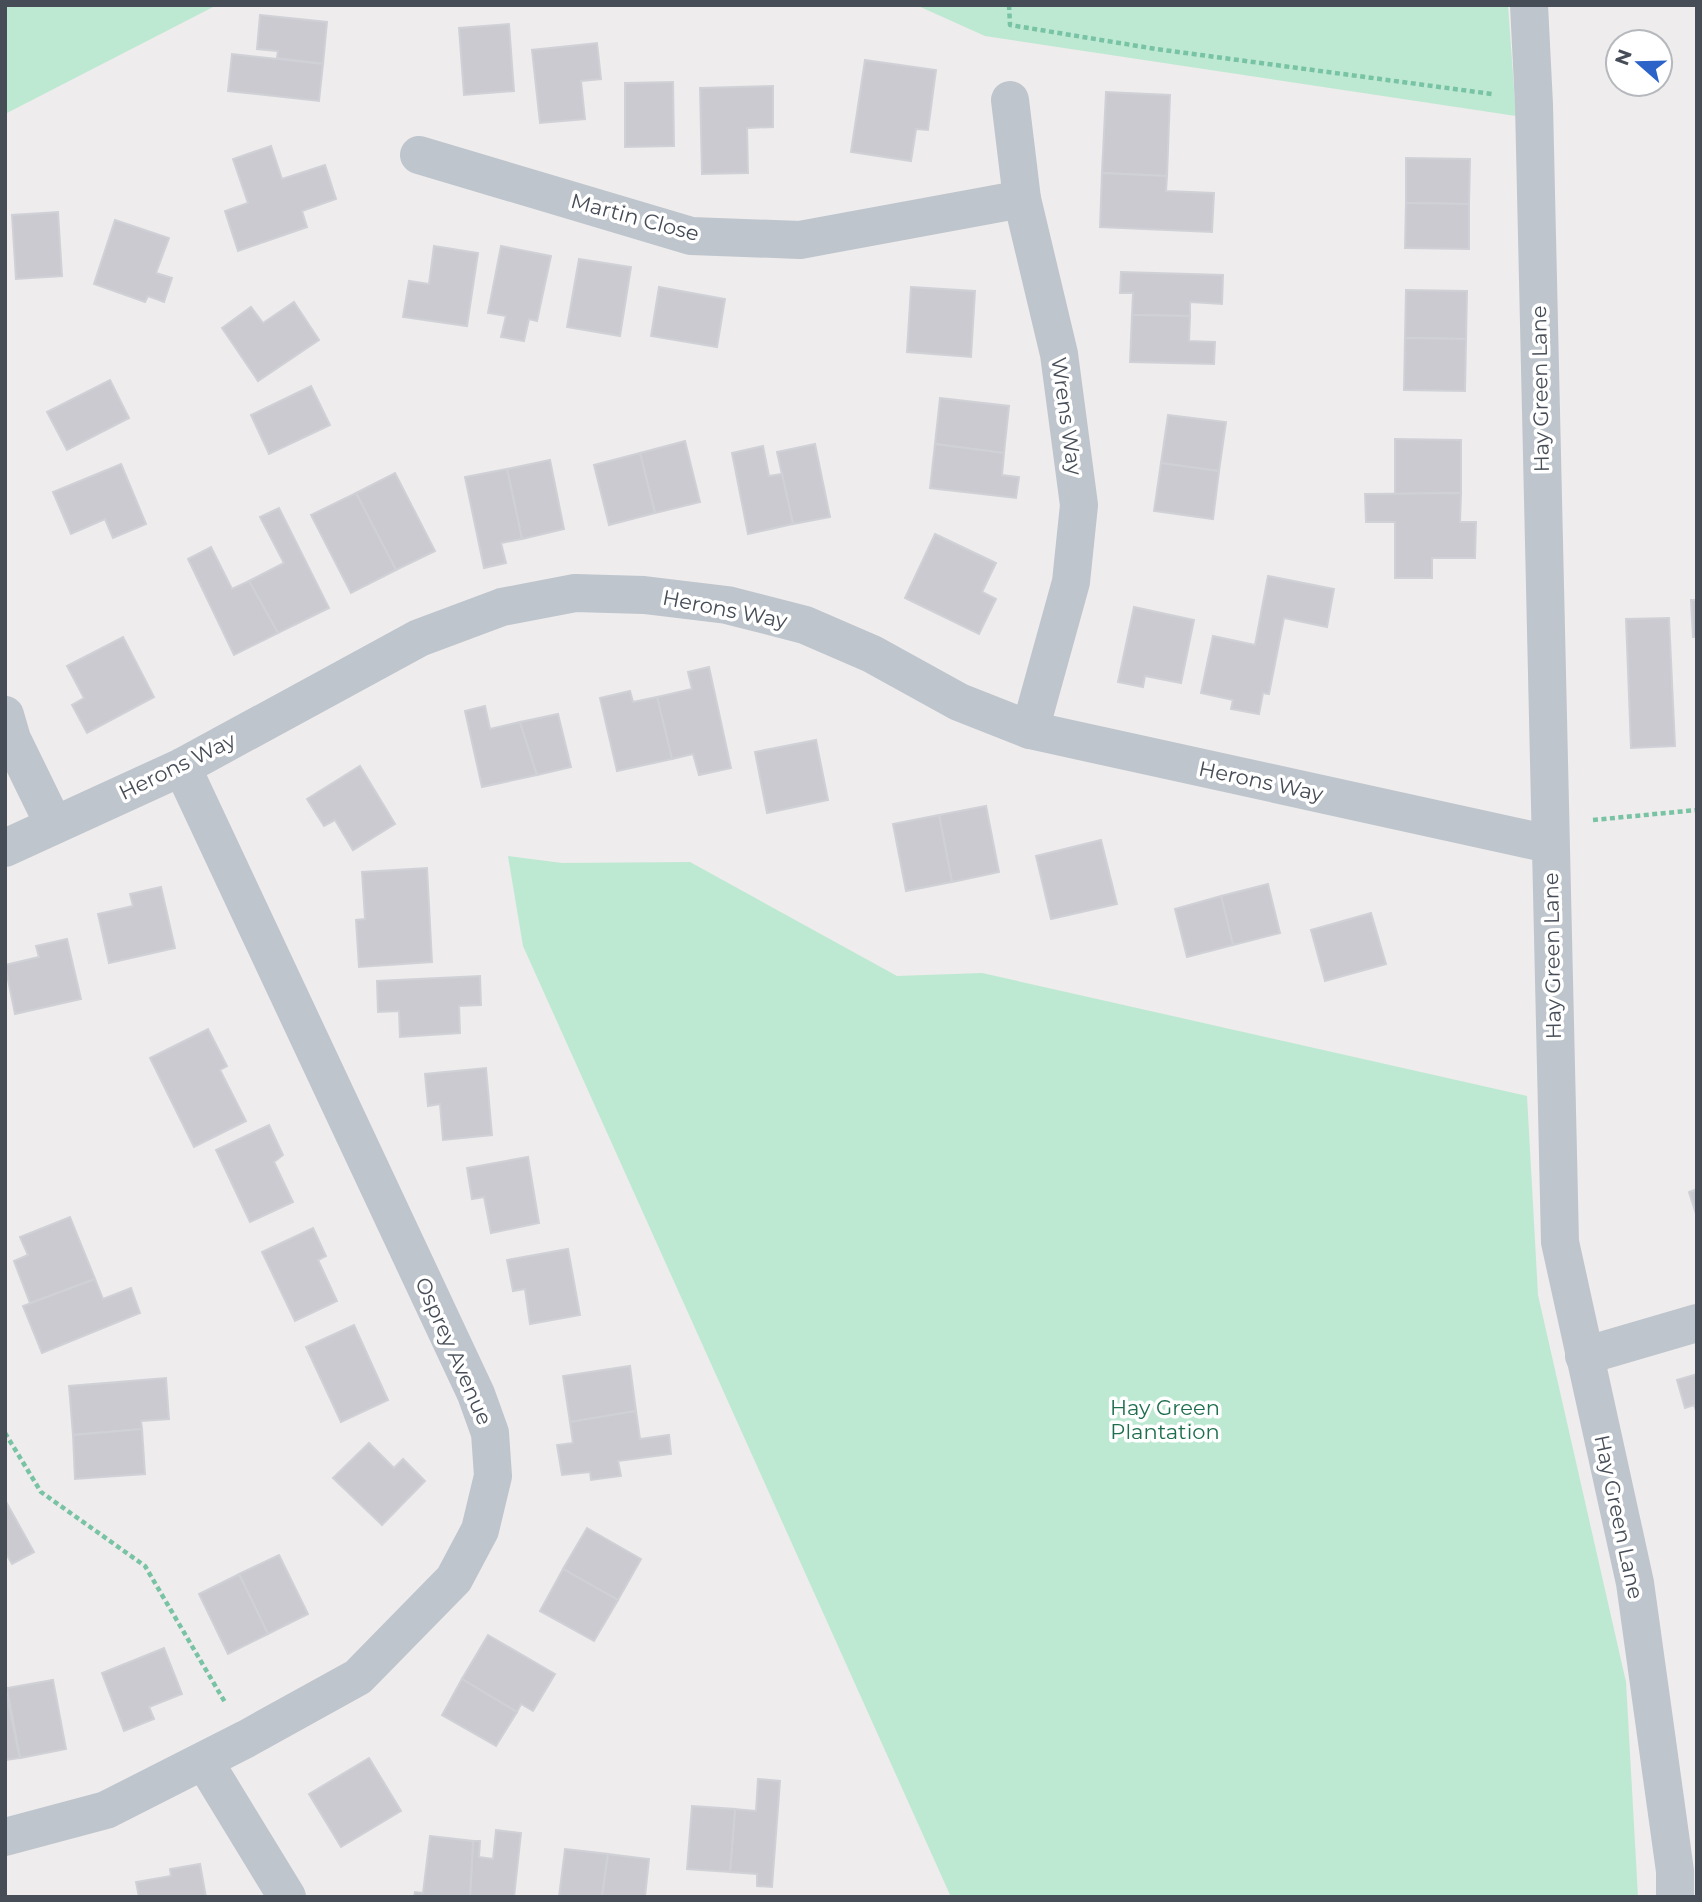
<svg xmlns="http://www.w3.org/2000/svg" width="1702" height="1902" viewBox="0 0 1702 1902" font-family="Montserrat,sans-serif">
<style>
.green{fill:#bde9d2}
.building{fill:#cacad0;stroke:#d0d1d7;stroke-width:2}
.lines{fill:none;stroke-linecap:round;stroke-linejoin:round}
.path{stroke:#79c3a5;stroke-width:4.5;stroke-dasharray:5 3.5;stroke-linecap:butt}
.street{stroke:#bec5cd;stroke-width:38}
.labels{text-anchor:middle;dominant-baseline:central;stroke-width:7;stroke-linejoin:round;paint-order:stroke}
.street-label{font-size:21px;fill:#464d57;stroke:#fff}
.park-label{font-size:21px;fill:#1f6f4e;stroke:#fff}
</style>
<rect width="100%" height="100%" fill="#eeecec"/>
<!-- green -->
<g class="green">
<polygon points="5,5 217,5 5,114"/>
<polygon points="916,5 1508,5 1516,116 985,36"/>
<polygon points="508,856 562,863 690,862 897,976 982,973 1527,1096 1538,1295 1626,1682 1638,1897 951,1897 523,946"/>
</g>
<!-- building -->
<g class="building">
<polygon points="260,15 327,22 323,64 277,58 278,51 257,49"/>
<polygon points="509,24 514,91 464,95 459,28"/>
<polygon points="597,43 601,79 581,81 585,119 540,123 532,50"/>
<polygon points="232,54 323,64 319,101 228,91"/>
<polygon points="865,60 936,70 928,130 916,129 911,161 851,152"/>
<polygon points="673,82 674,146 625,147 625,83"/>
<polygon points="773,86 773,127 747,128 748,173 702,174 700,88"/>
<polygon points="1106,92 1170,95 1167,176 1102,173"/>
<polygon points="271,146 282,179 325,165 336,199 302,211 307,227 238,251 225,211 248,203 233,159"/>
<polygon points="1406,158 1470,159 1469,204 1406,203"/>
<polygon points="1102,173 1167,176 1166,191 1214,193 1212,232 1100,227"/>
<polygon points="1406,203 1469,204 1469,249 1405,248"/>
<polygon points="58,212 62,276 16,279 12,215"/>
<polygon points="115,220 169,238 156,273 172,278 164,302 148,296 145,302 94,284"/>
<polygon points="434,246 478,253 467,326 403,317 409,281 429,284"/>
<polygon points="501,246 551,256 537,321 529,319 524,341 501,337 506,316 488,313"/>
<polygon points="579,259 631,267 620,336 567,327"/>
<polygon points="1121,272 1223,275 1222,304 1190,302 1190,316 1132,315 1133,293 1120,293"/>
<polygon points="659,287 725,299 717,347 651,336"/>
<polygon points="911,287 975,291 971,357 907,352"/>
<polygon points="1406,290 1467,291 1466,339 1405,338"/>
<polygon points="294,302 319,340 258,381 222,328 251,307 263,323"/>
<polygon points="1132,315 1190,316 1189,341 1215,342 1214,364 1130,362"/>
<polygon points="1405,338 1466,339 1465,391 1404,390"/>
<polygon points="110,380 129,418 67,450 47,412"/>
<polygon points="311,386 330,425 269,454 251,415"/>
<polygon points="940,398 1009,406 1004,453 935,444"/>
<polygon points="1168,415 1226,422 1219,471 1161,463"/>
<polygon points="1395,439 1461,440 1461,493 1395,494"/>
<polygon points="685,441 700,502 655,513 640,453"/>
<polygon points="815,444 830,517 793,524 777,452"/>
<polygon points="935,444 1004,453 1002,475 1019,477 1016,498 930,488"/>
<polygon points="763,446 769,476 782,474 793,524 748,534 732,453"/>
<polygon points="640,453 655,513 609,525 594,465"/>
<polygon points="550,460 564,529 522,539 507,469"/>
<polygon points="1161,463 1219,471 1213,519 1154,511"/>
<polygon points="121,464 146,524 113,538 105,519 71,534 53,492"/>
<polygon points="507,469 522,539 501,543 506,563 484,568 465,477"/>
<polygon points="395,473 435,551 396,570 356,493"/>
<polygon points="356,493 396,570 351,593 311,515"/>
<polygon points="1461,493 1460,522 1476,522 1475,558 1432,558 1432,578 1395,578 1395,522 1366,522 1365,494"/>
<polygon points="279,508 329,608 278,633 249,581 284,563 260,517"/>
<polygon points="935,534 996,563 982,592 996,599 979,634 905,598"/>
<polygon points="211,547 232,589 249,581 278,633 234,655 188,559"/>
<polygon points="1268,576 1334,589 1327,627 1284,618 1269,694 1263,693 1259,714 1231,709 1233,700 1201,693 1213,636 1255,645"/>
<polygon points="1691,600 1697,600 1697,637 1693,637"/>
<polygon points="1134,607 1194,620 1181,683 1145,676 1143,687 1118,682"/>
<polygon points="1669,618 1675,746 1631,748 1626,619"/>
<polygon points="123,637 154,697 87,733 72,705 84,698 67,666"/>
<polygon points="709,667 731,768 699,775 693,754 672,759 657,697 692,689 688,672"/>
<polygon points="630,691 633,702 657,697 672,759 617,771 600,698"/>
<polygon points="485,706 490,729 520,722 537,775 482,787 465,711"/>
<polygon points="558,714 571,767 537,775 520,722"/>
<polygon points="816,740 828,800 767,813 755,752"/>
<polygon points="360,766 395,824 353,850 335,820 324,826 307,799"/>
<polygon points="986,806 999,872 952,882 939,815"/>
<polygon points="939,815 952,882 906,891 893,824"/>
<polygon points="1101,840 1117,904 1051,919 1036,856"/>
<polygon points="427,868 432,962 359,967 356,920 365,919 362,872"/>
<polygon points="1268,884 1280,933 1233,945 1221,896"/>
<polygon points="161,887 175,948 109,963 98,914 133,906 130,894"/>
<polygon points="1221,896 1233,945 1187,957 1175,909"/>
<polygon points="1371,913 1386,964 1325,981 1311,930"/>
<polygon points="67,939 81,999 15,1014 5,965 39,957 36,946"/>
<polygon points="480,976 481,1005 459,1006 460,1033 400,1037 399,1011 378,1012 377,981"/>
<polygon points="208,1029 227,1066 220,1070 246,1121 194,1147 150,1058"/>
<polygon points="486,1068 492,1135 443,1140 440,1104 428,1106 425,1074"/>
<polygon points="269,1125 283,1155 274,1162 293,1202 250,1222 216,1150"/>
<polygon points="528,1157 539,1223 491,1233 484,1197 472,1199 467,1168"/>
<polygon points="1697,1189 1697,1217 1689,1192"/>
<polygon points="70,1217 95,1279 30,1303 14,1261 28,1255 20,1237"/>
<polygon points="313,1228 326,1256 318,1260 337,1301 295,1321 262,1252"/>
<polygon points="568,1249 580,1315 530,1324 525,1289 513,1291 507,1260"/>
<polygon points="95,1279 103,1299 131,1288 140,1313 42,1353 23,1306"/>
<polygon points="354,1325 388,1400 341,1422 306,1347"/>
<polygon points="630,1366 636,1411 570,1422 563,1376"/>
<polygon points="1697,1374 1697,1413 1694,1405 1685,1408 1677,1380"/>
<polygon points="166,1378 169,1419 141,1421 142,1429 73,1435 69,1386"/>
<polygon points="636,1411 640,1439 669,1435 671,1454 618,1461 621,1476 591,1480 590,1472 562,1475 557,1445 573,1443 570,1422"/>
<polygon points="142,1429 145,1474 75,1479 73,1435"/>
<polygon points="369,1443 394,1468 403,1459 425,1481 382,1525 333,1478"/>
<polygon points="5,1500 34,1552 12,1564 5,1552"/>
<polygon points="587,1528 641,1559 618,1600 563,1569"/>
<polygon points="279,1555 308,1614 268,1634 239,1574"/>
<polygon points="563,1569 618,1600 594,1641 540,1611"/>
<polygon points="239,1574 268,1634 228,1654 199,1594"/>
<polygon points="488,1635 555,1674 533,1711 521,1704 517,1712 462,1679"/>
<polygon points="164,1648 182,1694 149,1707 154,1719 124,1731 102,1673"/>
<polygon points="462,1679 517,1712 496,1746 442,1715"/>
<polygon points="53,1680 66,1749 20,1758 7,1688"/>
<polygon points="5,1688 20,1758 5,1760"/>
<polygon points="369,1758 401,1811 341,1847 309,1794"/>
<polygon points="758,1779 780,1781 772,1887 757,1886 757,1874 730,1872 735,1809 756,1811"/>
<polygon points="692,1806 735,1809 730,1872 687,1869"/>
<polygon points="496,1830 521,1833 514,1897 470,1897 473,1841 480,1841 479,1857 493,1859"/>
<polygon points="430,1836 473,1841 470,1897 414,1897 415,1892 423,1893"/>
<polygon points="565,1849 608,1854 602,1897 559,1897"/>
<polygon points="608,1854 649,1859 645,1897 602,1897"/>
<polygon points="200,1864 206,1897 139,1897 136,1882 171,1876 170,1869"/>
</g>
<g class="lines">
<!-- path -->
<g class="path">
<polyline points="1009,5 1010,25 1156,49 1492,94"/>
<polyline points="1593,820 1697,810"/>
<polyline points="5,1433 41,1492 145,1566 226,1704"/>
</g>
<!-- street -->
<g class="street">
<polyline points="1529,5 1534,105 1560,1242 1635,1583 1675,1871 1675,1897"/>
<polyline points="1010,100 1022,199 1059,354 1079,505 1071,582 1030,730"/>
<polyline points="419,155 691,236 800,240 1022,199"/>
<polyline points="5,715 12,739 54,825"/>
<polyline points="5,848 182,767 419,638 502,607 575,593 644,595 727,605 805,625 872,654 959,702 1030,730 1549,844"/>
<polyline points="1584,1356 1697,1323"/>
<polyline points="204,1761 287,1897"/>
<polyline points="5,1837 106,1810 246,1739 358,1677 454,1579 480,1530 493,1476 490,1433 476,1394 182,767"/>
</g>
</g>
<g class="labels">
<!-- street labels -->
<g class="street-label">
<text transform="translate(635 217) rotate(15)">Martin Close</text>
<text transform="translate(1540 389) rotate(-91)">Hay Green Lane</text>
<text transform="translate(1067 416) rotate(82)">Wrens Way</text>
<text transform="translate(725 609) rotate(11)">Herons Way</text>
<text transform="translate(177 766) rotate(-26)">Herons Way</text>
<text transform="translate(1261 781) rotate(12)">Herons Way</text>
<text transform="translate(1552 956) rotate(-91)">Hay Green Lane</text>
<text transform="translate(454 1351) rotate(66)">Osprey Avenue</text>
<text transform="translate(1619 1517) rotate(78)">Hay Green Lane</text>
</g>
<!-- park labels -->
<g class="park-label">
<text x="1165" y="1407">Hay Green<tspan x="1165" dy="24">Plantation</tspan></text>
</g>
</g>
<!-- border -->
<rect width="1702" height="1902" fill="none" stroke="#464d57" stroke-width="14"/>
<!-- north arrow -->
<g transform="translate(1639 63) rotate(290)"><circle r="33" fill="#ffffff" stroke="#b5b8bc" stroke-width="2"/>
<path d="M0-5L12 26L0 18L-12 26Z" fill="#2b63c9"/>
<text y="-10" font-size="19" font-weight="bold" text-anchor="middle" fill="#464d57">N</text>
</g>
</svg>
